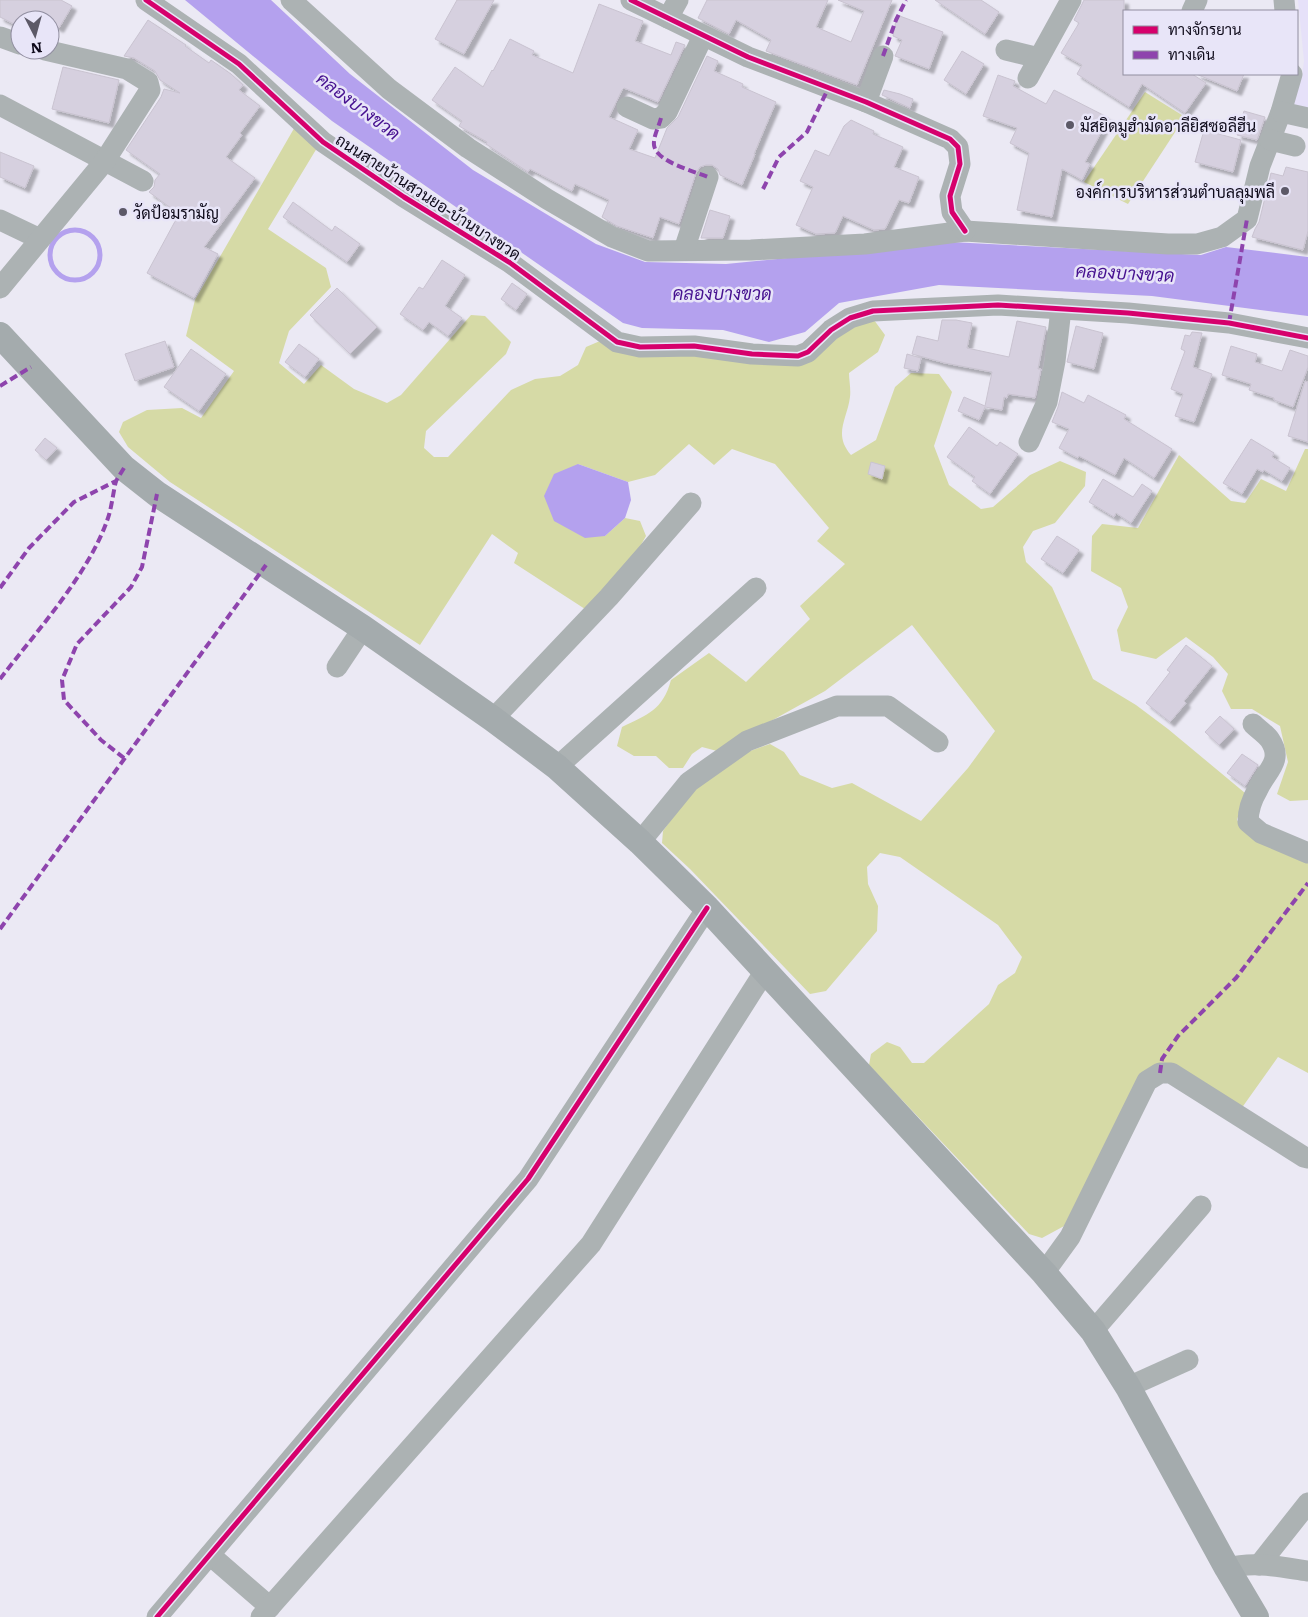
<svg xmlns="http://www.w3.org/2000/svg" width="1308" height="1617" viewBox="0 0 1308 1617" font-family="Literata,Sarabun,serif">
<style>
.built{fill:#e6e1f9}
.green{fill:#d6daa6}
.water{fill:#b4a1ee}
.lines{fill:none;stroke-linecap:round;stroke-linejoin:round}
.stream{stroke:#b4a1ee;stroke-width:5}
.building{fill:#d6d0df;stroke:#c9c3d0;filter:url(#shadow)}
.minor{stroke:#acb2b3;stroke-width:21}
.major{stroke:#a4abad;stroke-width:26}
.quiet{stroke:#8e44ad;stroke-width:4;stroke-dasharray:8 4;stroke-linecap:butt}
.cycleway-casing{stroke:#e8e5f8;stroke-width:8}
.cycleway{stroke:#d6006c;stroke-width:5}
.poi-dot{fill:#5c5967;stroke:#e8e5f8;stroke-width:2}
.labels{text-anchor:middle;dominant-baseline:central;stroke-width:5;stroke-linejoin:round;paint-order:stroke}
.poi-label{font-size:16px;fill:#0f0b1b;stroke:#e8e5f8;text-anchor:start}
.street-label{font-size:16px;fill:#0f0b1b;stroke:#e8e5f8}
.water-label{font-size:18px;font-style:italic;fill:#461190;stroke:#e8e5f8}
</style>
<defs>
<filter id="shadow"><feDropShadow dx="4.5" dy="4.5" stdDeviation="1" flood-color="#0004"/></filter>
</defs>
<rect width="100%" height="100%" fill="#ebe9f4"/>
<!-- built -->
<polygon class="built" points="1298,0 1308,0 1308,113 1293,104 1302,76 1304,61"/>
<!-- green -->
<g class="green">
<polygon points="1145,92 1185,117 1128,204 1084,182"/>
<path d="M296 125 317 148 268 229 326 268 331 287 289 331 279 363 304 384 321 365 354 389 387 403 401 395 471 315 485 316 511 342 506 354 426 431 424 448 434 457H448L511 390 535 379 560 376 578 365 586 347 600 341 782 365 852 325 874 320 885 335 878 352 849 373C849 380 851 389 850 397 847 420 833 434 851 455L876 440 895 387 911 373 939 374 952 392 934 446 949 485 981 509 993 507 1030 475 1060 461 1086 472 1085 486 1055 523 1033 531 1023 547 1026 562 1052 587 1093 679 1136 705 1168 729 1245 793 1237 820 1254 839 1308 862V1073L1278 1057 1241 1109 1152 1067 1066 1225 1042 1238 1029 1234 869 1065 871 1054 887 1042 900 1047 912 1063H924L989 1004 998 985 1015 973 1022 957 998 925 900 857 880 853 867 867 868 884 878 906 877 931 826 991 810 994 690 869 662 843 663 831 695 786 750 751 770 744 784 752 800 775 832 788 852 783 921 821 968 768 995 731 912 625 825 691 717 751 702 747 692 754 683 768H669L656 756H634L617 746 622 727C647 715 663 710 671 680L709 653 746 682 810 619 800 606 845 564 817 541 829 528 775 464 732 449 714 465 689 444 655 475 628 482 578 464 605 536 625 518 640 521 646 536 633 559 585 609 514 563 518 553 492 534 420 645 170 482 128 447 119 432 123 422 147 410 182 408 201 418 234 371 186 336 195 300Z"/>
<polygon points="1305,449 1308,449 1308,800 1290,801 1277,794 1288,762 1280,726 1252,709 1231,709 1222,691 1228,674 1213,657 1186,637 1156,659 1121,651 1117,630 1128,607 1121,588 1091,571 1092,536 1102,524 1138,528 1179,455 1231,501 1245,503 1261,479 1286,491"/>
</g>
<!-- water -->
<g class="water">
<polygon points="185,0 271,0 350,74 473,170 596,244 645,262 726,264 951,242 1201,255 1226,247 1308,257 1308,316 1152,296 939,285 839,303 805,332 769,342 723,330 642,328 623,323 332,121"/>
<polygon points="578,464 628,482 631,500 625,518 605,536 585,538 554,521 544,496 554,474"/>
</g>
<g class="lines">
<!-- stream -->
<circle class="stream" cx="75" cy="255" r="25"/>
</g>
<!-- building -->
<g class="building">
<polygon points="0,0 61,0 72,6 59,28 50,23 50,20 20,20 20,27 0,17"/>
<polygon points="457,0 494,0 464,54 435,39"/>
<polygon points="707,0 828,0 816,27 851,42 864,11 838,0 892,0 857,85 766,51 771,40 736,20 729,34 698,18"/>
<polygon points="935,0 981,0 999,12 985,34"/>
<polygon points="1084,0 1124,0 1124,74 1192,74 1206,83 1185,113 1142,84 1129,107 1077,74 1082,65 1061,53 1079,23 1074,20"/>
<polygon points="599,4 643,21 635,41 671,55 676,42 685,45 658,102 624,88 622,90 609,117 638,130 629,149 655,158 667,128 678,117 707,56 718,61 714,71 743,84 742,87 776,102 764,130 754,154 755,154 742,185 720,175 718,169 712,165 706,165 700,167 696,173 679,224 660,217 653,238 617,226 602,217 609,200 575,184 572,191 530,169 528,172 486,144 487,142 459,126 462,121 432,100 455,67 483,87 492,70 493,71 510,39 534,51 532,55 573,73"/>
<polygon points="897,15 943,32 929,69 895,56 902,40 893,36"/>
<polygon points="148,20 186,45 185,46 209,63 211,60 231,74 243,85 239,90 260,106 240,133 242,135 226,157 255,178 204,247 218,254 194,298 147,273 179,214 149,192 154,187 155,180 160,174 126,150 161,97 164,89 180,93 160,80 155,71 134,58 124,56"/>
<polygon points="962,51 984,64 966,94 944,80"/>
<polygon points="63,67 119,80 109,123 52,109"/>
<polygon points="1196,74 1244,74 1237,91"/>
<polygon points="998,75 1015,81 1013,86 1046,104 1054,90 1109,118 1085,162 1090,164 1082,180 1062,169 1052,217 1017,210 1029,153 1010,143 1017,128 983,116"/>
<polygon points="884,90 900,94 913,99 910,108 882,95"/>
<polygon points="1244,111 1265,117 1257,140 1237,135"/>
<polygon points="851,120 874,131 873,134 903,147 894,167 919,177 909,203 899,200 885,229 874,230 843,216 835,233 816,234 796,225 813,187 800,181 815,150 829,156 844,126"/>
<polygon points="1204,130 1241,140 1233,172 1195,162"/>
<polygon points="0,152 34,166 25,188 0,177"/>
<polygon points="1286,167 1308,172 1308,231 1303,250 1252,237 1255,229 1259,222 1271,173 1283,176"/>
<polygon points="293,202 332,231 335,226 360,244 347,262 283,217"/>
<polygon points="710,210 730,216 723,238 701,238"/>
<polygon points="442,260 465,275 445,306 462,318 448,336 429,322 423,330 400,314 419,287 423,289"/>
<polygon points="512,283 527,294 516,310 501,299"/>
<polygon points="337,288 377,327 350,354 310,315"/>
<polygon points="942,320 956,320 972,323 967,348 1009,357 1017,321 1046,327 1038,369 1041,369 1035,398 1008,394 1007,398 1004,397 1002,410 985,407 979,420 958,411 964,397 985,406 992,372 945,363 912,354 917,336 938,341"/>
<polygon points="1076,326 1103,333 1094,369 1067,362"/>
<polygon points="1192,332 1202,333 1193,367 1212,374 1194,422 1175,416 1183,394 1171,389 1185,351 1181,349 1185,335 1190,336"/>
<polygon points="165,341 174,367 135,381 125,354"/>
<polygon points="299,344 319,359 305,377 285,362"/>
<polygon points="1231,346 1257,354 1255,362 1282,371 1290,350 1308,356 1308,367 1293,407 1274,400 1274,398 1249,390 1251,384 1222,375"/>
<polygon points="191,349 226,374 199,411 164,387"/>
<polygon points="907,354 921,358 918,371 904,368"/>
<polygon points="1305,381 1308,382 1308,442 1288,436"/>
<polygon points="1062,392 1084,403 1088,395 1126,415 1124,419 1172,449 1154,478 1124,458 1115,475 1079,456 1078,458 1059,448 1069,429 1052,422 1058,407"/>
<polygon points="969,427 997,446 1000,442 1018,454 990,494 972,481 975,477 947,457"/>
<polygon points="45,438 57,448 46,460 35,450"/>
<polygon points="1251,439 1274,453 1272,457 1290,468 1282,481 1264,470 1263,472 1257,469 1242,494 1223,483"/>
<polygon points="871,462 885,466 882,479 868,474"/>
<polygon points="1103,479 1133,497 1142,484 1152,491 1131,523 1116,513 1114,517 1089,502"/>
<polygon points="1057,536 1079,550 1063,573 1041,559"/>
<polygon points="1186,645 1212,666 1184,701 1186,703 1170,722 1146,703 1170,672 1167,670"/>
<polygon points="1220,716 1234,729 1219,745 1205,732"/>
<polygon points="1242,754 1258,765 1245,786 1227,773"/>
</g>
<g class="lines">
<!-- minor -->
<g class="minor">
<polyline points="146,0 239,64 323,142 404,197 509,262 617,342 640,347 694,346 752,354 798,356 808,352 831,330 850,318 873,311 998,305 1128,313 1229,323 1308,338"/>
<polyline points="291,0 389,89 468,148 547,199 612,237 648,251 751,250 865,244 965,231 1168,244 1197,244 1222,237 1247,219 1260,166 1281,112 1292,74"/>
<polyline points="631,0 748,57 866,102 950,139 958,147 960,164 950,196 952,212 965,231"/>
<polyline points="1284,0 1285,11"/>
<polyline points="1192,11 1197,0"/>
<polyline points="668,18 678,0"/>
<polyline points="0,37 20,44"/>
<polyline points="1006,50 1039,58"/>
<polyline points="1028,78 1071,0"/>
<polyline points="866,102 883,56"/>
<polyline points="0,105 143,181"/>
<polyline points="627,107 653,119 661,118 667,112 703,36"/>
<polyline points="1281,112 1308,118"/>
<polyline points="1270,140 1295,146"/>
<polyline points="0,220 40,239"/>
<polyline points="684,250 708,177"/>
<polyline points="0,288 104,162 150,90 148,82 127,69 45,50"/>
<polyline points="1029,442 1047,402 1055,361 1061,309"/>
<polyline points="337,667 363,628"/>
<polyline points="493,719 609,597 691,503"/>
<path d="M1253 724C1258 729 1266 734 1270 740 1284 761 1266 771 1258 789 1252 799 1248 811 1248 822L1261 833 1308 853"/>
<polyline points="557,767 756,588"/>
<polyline points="640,842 689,782 747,741 837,706 888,706 938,742"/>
<polyline points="1044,1273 1070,1237 1147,1081 1160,1073 1171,1073 1304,1157 1308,1158"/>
<polyline points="1093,1331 1201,1206"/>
<polyline points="1128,1387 1188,1360"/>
<polyline points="210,1555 270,1607"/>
<polyline points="1259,1565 1308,1503"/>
<path d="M1227 1568C1255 1561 1280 1567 1308 1571"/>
<polyline points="157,1617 528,1179 707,908"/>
<polyline points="261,1617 591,1244 765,971"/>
</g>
<!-- major -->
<polyline class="major" points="0,335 124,468 157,494 363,628 493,719 557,767 640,842 707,908 1044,1273 1093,1331 1128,1387 1227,1568 1256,1617"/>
<!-- quiet -->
<g class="quiet">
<polyline points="883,56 896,20 906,0"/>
<path d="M661 118C659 126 653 137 654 145 656 162 694 171 708 177"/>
<polyline points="763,189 779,157 807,132 829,87"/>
<polyline points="1229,323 1247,219"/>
<polyline points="0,386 31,367"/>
<polyline points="0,588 29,548 74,502 116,481 124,468"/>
<path d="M0 679C36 632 89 574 108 518 112 506 113 493 116 481"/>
<polyline points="124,758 101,740 64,700 62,680 77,644 131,587 142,567 157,494"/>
<polyline points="0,929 266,565"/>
<polyline points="1160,1073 1162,1059 1178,1036 1236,978 1308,883"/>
</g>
<!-- cycleway casing -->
<g class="cycleway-casing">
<g id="cycleway">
<polyline points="146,0 239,64 323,142 404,197 509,262 617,342 640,347 694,346 752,354 798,356 808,352 831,330 850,318 873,311 998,305 1128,313 1229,323 1308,338"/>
<polyline points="631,0 748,57 866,102 950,139 958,147 960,164 950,196 952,212 965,231"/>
<polyline points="157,1617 528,1179 707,908"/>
</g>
</g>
<!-- cycleway -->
<use href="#cycleway" class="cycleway"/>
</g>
<!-- markers -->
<g class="poi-dot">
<circle cx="1070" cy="125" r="5"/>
<circle cx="1285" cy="191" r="5"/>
<circle cx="123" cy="212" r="5"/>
</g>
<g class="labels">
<!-- poi labels -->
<g class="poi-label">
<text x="1080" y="125">มัสยิดมูฮำมัดอาลียิสซอลีฮีน</text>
<text x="1275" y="191" text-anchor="end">องค์การบริหารส่วนตำบลลุมพลี</text>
<text x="133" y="212">วัดป้อมรามัญ</text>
</g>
<!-- street labels -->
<g class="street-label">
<text transform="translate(429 196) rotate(33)">ถนนสายบ้านสวนยอ-บ้านบางขวด</text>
</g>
<!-- water labels -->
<g class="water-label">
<text transform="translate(359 105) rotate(37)">คลองบางขวด</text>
<text transform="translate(1125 272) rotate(3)">คลองบางขวด</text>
<text x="722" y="292">คลองบางขวด</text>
</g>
</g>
<!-- legend -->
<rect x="1123" y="10" width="175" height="65" fill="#e8e5f8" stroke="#918ea0"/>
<rect x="1133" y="26" width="25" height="8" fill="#d6006c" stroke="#918ea0"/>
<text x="1168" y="35" font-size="15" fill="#0f0b1b">ทางจักรยาน</text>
<rect x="1133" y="51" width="25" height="8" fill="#8e44ad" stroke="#918ea0"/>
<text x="1168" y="60" font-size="15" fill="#0f0b1b">ทางเดิน</text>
<!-- north arrow -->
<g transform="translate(35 35) rotate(174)"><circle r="24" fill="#e8e5f8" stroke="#918ea0"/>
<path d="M0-4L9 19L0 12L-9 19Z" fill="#5c5967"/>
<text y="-8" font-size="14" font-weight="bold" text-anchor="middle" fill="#0f0b1b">N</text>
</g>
</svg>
